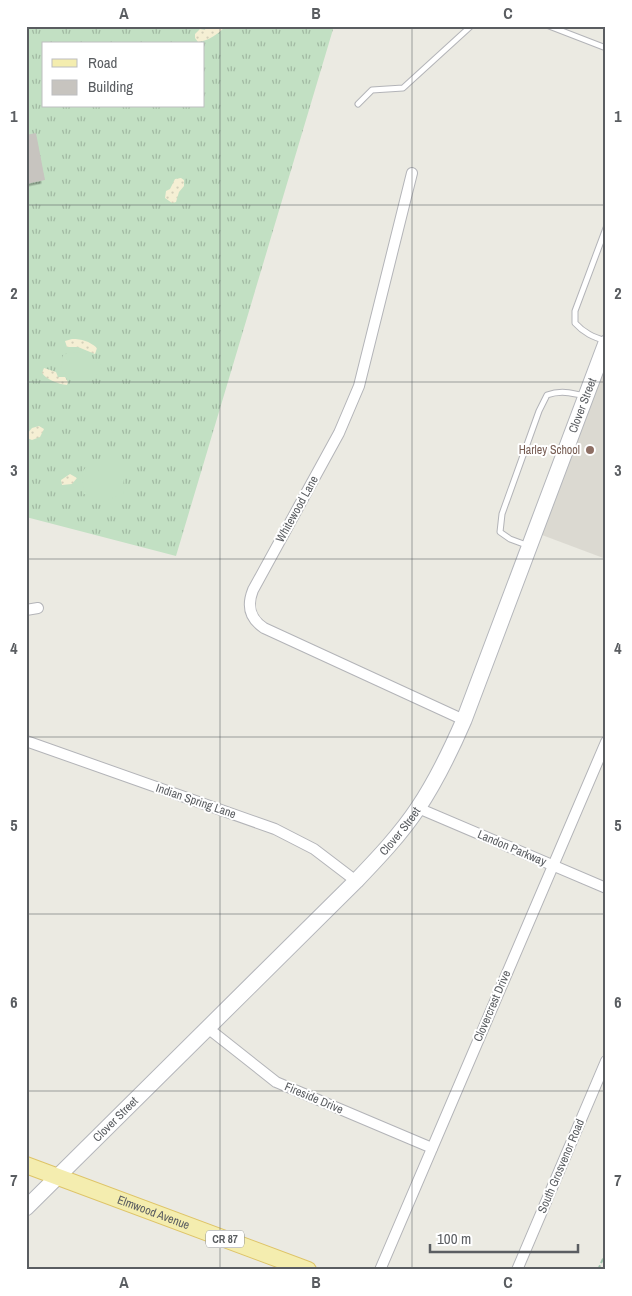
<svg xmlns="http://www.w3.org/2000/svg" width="632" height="1296" viewBox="0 0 632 1296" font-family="'Archivo Narrow',sans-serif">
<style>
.education{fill:#dbd9d1}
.grass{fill:url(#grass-tufts);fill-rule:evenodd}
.sand{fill:url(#sand-dots)}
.green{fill:#c2e0c3}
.building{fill:#c7c4bf;filter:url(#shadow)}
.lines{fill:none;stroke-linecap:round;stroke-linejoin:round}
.lane-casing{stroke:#b3b4b8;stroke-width:7}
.street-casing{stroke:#b3b4b8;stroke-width:12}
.secondary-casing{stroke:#b4b6bb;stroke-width:17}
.primary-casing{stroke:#dec468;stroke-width:18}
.path{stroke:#9cc0a8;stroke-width:2;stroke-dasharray:5 2.5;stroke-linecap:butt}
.lane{stroke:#fff;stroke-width:5}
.street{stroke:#fff;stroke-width:10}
.secondary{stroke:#fff;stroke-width:15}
.primary{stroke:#f4edaf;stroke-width:16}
.grid{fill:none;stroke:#5a5d61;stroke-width:1;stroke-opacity:0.55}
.education-dot{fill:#8d6e63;stroke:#fff;stroke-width:2}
.labels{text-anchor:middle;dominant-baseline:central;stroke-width:4;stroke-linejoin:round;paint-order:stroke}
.shield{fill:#fff;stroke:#8c8e90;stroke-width:1}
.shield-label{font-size:11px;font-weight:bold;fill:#5a5d61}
.street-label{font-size:12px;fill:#5a5d61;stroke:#fff}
.education-label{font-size:12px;fill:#785e54;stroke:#fff;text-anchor:end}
.neatline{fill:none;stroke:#5a5d61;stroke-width:2}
.grid-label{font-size:16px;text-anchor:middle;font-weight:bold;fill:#5a5d61}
</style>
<defs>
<pattern id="grass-tufts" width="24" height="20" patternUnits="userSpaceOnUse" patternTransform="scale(1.25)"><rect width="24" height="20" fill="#c2e0c3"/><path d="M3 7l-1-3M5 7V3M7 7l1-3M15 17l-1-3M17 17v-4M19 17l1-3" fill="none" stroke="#a1b9a2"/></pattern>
<pattern id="sand-dots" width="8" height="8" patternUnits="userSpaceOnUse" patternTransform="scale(1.25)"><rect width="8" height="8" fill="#f5efd4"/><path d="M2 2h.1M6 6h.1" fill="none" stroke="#d4cfb9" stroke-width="1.8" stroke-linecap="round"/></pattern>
<filter id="shadow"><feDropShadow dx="-3.5" dy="3.5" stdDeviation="0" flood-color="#0004"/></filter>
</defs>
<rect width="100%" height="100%" fill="#ebeae2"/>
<!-- education -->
<polygon class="education" points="606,365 606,559 542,535"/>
<!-- grass -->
<path class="grass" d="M26 26H334L176 556 26 517ZM44 44H204V106H44Z"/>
<!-- sand -->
<g class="sand">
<path d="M206 26H225V27C218 34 208 41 198 42L195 38V34L200 29 205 30Z"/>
<polygon points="181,178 184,180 184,186 179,192 176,202 172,203 165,198 166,191 170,189 175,179"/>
<path d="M72 339C82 339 89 341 97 348L95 354 78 347H67L65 341Z"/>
<path d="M44 368 56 372 58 377H65L68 382 67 385C58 384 47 380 42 373Z"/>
<polygon points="39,426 44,429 40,437 32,440 27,438 27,434 32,428"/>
<polygon points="70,474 77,478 72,484 62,485 61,480"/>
</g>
<!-- green -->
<g class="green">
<path d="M71 352 83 353 104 366 89 384H77C65 374 58 371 63 355Z"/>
<polygon points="112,457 124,469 123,494 102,502 84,494 82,472 88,465"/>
</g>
<!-- building -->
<polygon class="building" points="36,133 45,180 26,184 26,135"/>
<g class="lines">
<!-- lane casing -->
<g class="lane-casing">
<g id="lane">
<polyline points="549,26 606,48"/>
<polyline points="358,104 372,90 403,88 471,26"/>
<path d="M606 228 575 311V323C584 333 593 337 606 341"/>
<path d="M529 546 510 539 500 532 502 514 539 411 547 395C561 390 572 393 585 396"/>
</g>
</g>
<!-- street casing -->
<g class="street-casing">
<g id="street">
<path d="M412 173 359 386 339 433 253 590C247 605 249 618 264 628L464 720"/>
<polyline points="26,610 38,608"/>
<polyline points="26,741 275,829 314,849 356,881"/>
<polyline points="418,808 606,888"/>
<polyline points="209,1029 276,1082 432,1148"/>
<polyline points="380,1270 606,742"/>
<polyline points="517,1270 606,1061"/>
</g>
</g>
<!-- secondary casing -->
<g class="secondary-casing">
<g id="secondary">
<path id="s1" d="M26 1208 356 881C378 858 400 835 418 808 436 781 451 750 464 720L606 343"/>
</g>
</g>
<!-- primary casing -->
<g class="primary-casing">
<g id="primary">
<path id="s2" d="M26 1165 308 1270"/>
</g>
</g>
<!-- path -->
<polyline class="path" points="598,1270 606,1252"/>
<!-- lane -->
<use href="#lane" class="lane"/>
<!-- street -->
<use href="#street" class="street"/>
<!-- secondary -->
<use href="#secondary" class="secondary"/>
<!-- primary -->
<use href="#primary" class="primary"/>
</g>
<!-- grid -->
<path class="grid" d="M220 26V1270M412 26V1270M26 205H606M26 382H606M26 559H606M26 737H606M26 914H606M26 1091H606"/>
<!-- markers -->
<circle class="education-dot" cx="590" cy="450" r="5"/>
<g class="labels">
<!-- shield labels -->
<rect class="shield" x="206" y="1230.5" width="38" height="17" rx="4"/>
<g class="shield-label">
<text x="225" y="1239">CR 87</text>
</g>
<!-- street labels -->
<g class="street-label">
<text stroke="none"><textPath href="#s1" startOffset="996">Clover Street</textPath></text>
<text transform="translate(297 509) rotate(-61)">Whitewood Lane</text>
<text transform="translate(196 801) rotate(19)">Indian Spring Lane</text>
<text stroke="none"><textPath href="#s1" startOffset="531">Clover Street</textPath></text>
<text transform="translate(512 848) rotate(23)">Landon Parkway</text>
<text transform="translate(492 1006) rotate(-67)">Clovercrest Drive</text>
<text transform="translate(314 1098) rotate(23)">Fireside Drive</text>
<text stroke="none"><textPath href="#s1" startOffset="126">Clover Street</textPath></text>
<text transform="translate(561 1166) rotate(-67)">South Grosvenor Road</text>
<text stroke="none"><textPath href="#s2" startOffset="136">Elmwood Avenue</textPath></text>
</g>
<!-- education labels -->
<g class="education-label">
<text x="580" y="450">Harley School</text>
</g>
</g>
<!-- border -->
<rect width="632" height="1296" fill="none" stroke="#ffffff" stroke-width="55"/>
<!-- legend -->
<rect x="42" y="42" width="162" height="65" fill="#ffffff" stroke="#bdbec0"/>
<rect x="52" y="59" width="25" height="8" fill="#f4edaf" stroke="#bdbec0"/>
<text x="88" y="68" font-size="15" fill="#5a5d61">Road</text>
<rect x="52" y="80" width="25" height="15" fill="#c7c4bf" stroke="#bdbec0"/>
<text x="88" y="92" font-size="15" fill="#5a5d61">Building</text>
<!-- scale -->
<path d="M430 1244v8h148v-8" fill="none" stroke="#5a5d61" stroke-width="2.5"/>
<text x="437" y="1244" font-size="15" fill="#5a5d61" stroke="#ffffff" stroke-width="4" paint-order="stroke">100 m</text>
<rect x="28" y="28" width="576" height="1240" class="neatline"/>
<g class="grid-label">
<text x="124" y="19">A</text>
<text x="316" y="19">B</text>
<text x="508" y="19">C</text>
<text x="14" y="122">1</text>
<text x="618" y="122">1</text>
<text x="14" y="299">2</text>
<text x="618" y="299">2</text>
<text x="14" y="476">3</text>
<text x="618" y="476">3</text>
<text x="14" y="654">4</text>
<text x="618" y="654">4</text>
<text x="14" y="831">5</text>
<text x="618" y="831">5</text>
<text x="14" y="1008">6</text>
<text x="618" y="1008">6</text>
<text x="14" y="1186">7</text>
<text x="618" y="1186">7</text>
<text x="124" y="1288">A</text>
<text x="316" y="1288">B</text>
<text x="508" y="1288">C</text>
</g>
</svg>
